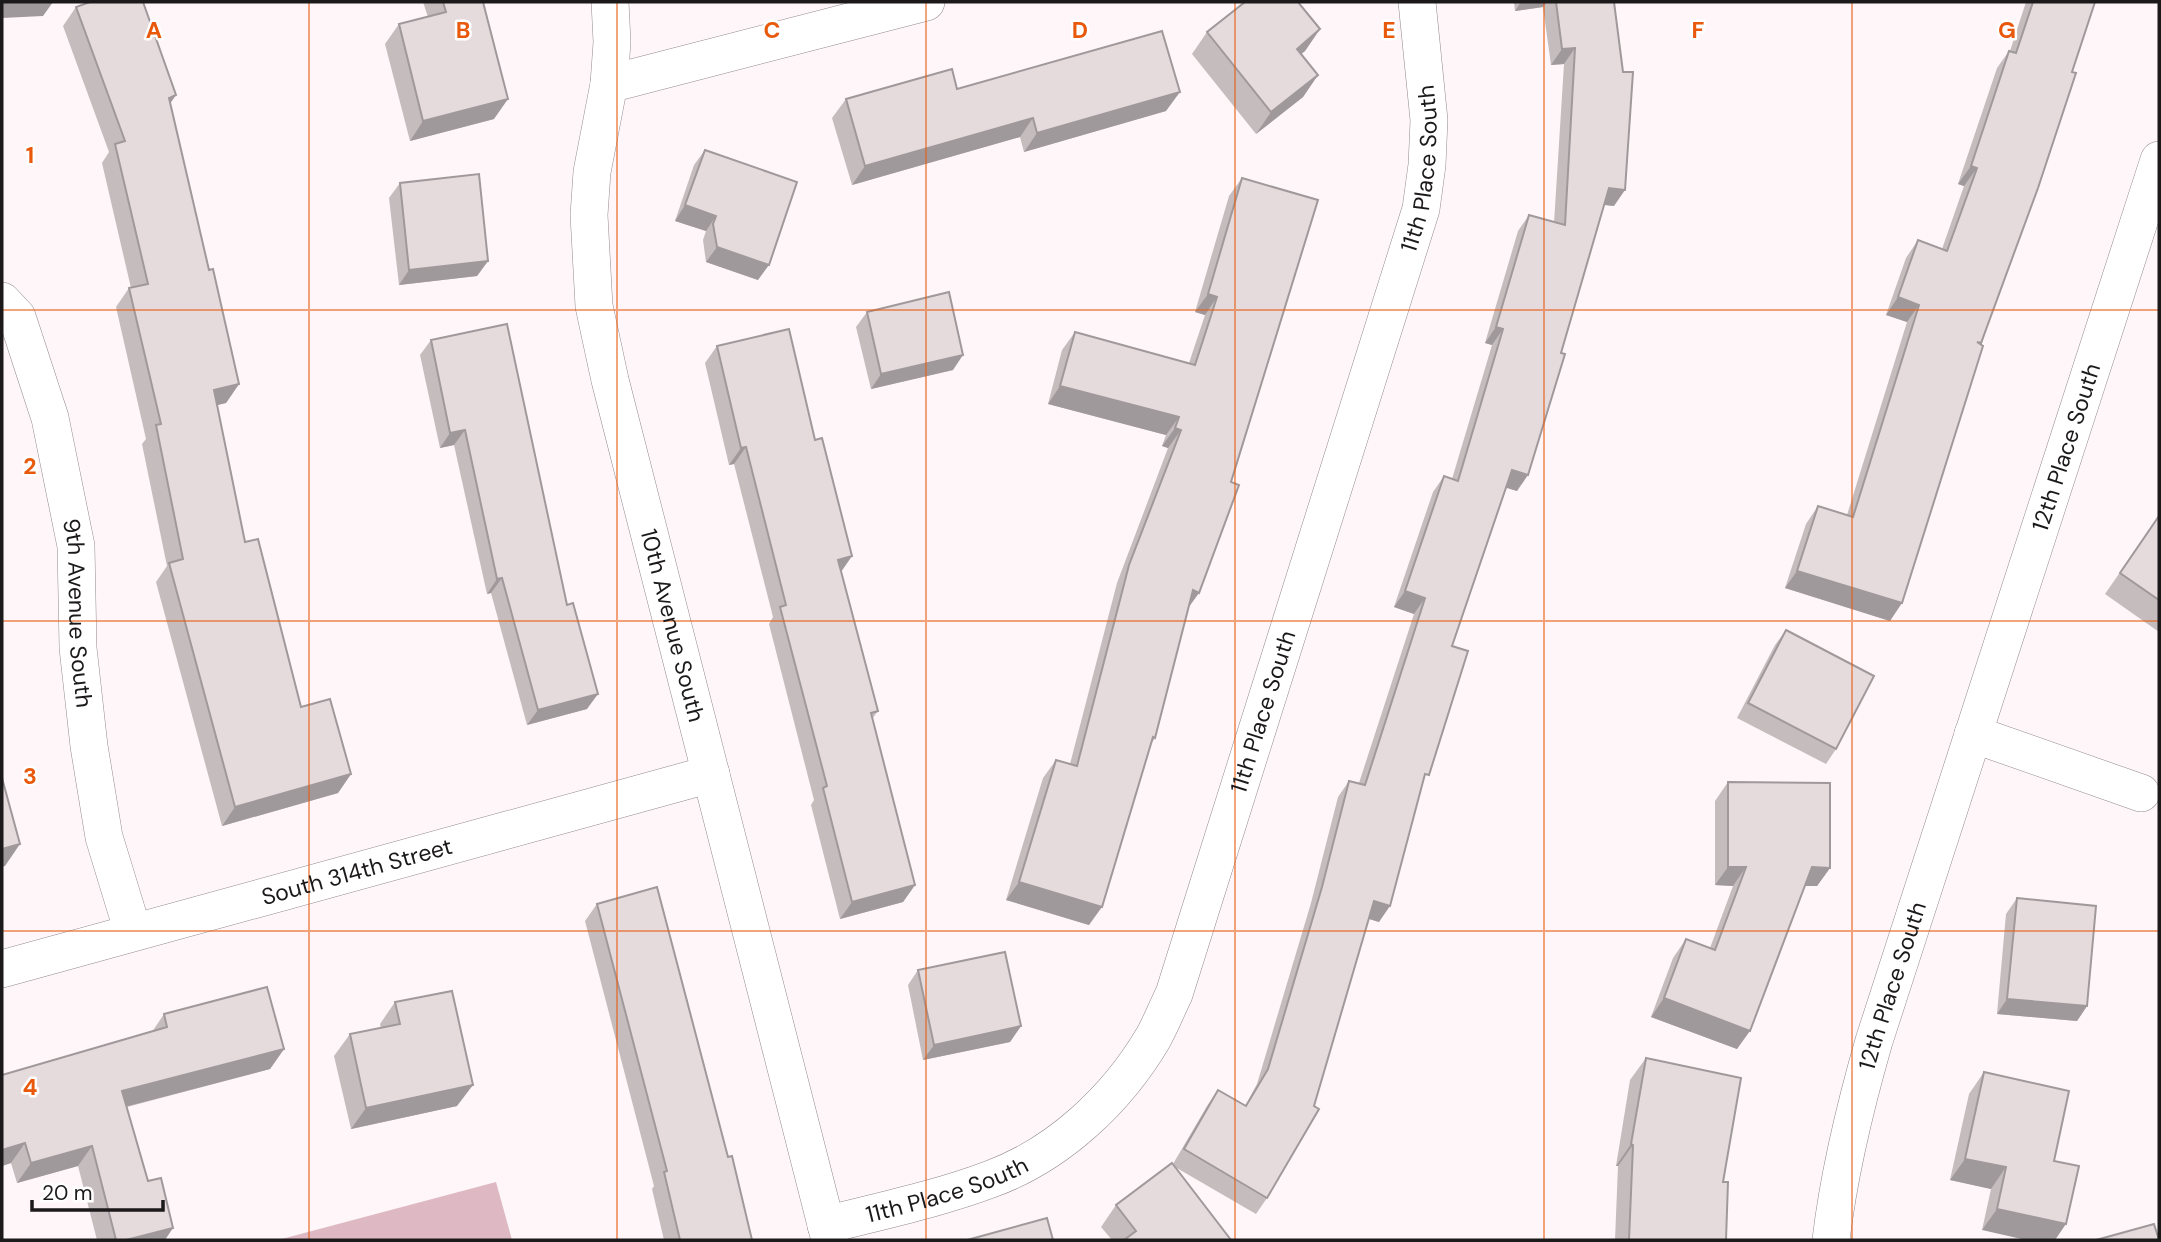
<svg xmlns="http://www.w3.org/2000/svg" width="2161" height="1242" viewBox="0 0 2161 1242" font-family="'DM Sans',sans-serif">
<style>
.green{fill:#deb9c3}
.lines{fill:none;stroke-linecap:round;stroke-linejoin:round}
.street-casing{stroke:#938a8d;stroke-width:38}
.street{stroke:#fff;stroke-width:37}
.wall{fill:#c5bcbe}
.shaded-wall{fill:#a0999b}
.building{fill:#e5dbdd;stroke:#a0999b;stroke-width:2}
.grid{fill:none;stroke:#e8590c;stroke-width:2;stroke-opacity:0.55}
.labels{text-anchor:middle;dominant-baseline:central;stroke-width:5;stroke-linejoin:round;paint-order:stroke}
.street-label{font-size:23px;fill:#1c191a;stroke:#fff}
.grid-label{font-size:23px;text-anchor:middle;font-weight:bold;fill:#e8590c;stroke:#fff;stroke-width:5;stroke-linejoin:round;paint-order:stroke}
</style>
<rect width="100%" height="100%" fill="#fef6f8"/>
<!-- green -->
<polygon class="green" points="496,1182 512,1240 278,1240"/>
<g class="lines">
<!-- street casing -->
<g class="street-casing">
<g id="street">
<path id="s1" d="M610 2 612 42 609 84 592 172 589 215 594 306 610 380 830 1240"/>
<polyline points="609,84 926,2"/>
<path id="s2" d="M2 301 17 317 50 418 76 546 78 648 89 746 104 837 133 932"/>
<polyline points="1973,734 2141,793"/>
<path id="s3" d="M2 969 711 774"/>
<path id="s4" d="M826 1225C881 1211 938 1199 991 1179 1059 1154 1117 1099 1153 1038 1161 1024 1167 1008 1174 994L1421 209 1427 165 1429 120 1417 2"/>
<path id="s5" d="M1831 1240C1839 1172 1855 1107 1874 1041L2159 160"/>
</g>
</g>
<!-- street -->
<use href="#street" class="street"/>
</g>
<!-- wall -->
<g class="wall">
<polygon points="423,2 483,2 494,119 410,141 385,44 399,24 428,17"/>
<polygon points="1514,2 1614,2 1614,206 1604,205 1517,491 1506,487 1452,646 1423,783 1379,922 1369,919 1267,1198 1256,1214 1175,1167 1231,1240 1112,1240 1101,1227 1116,1205 1173,1164 1207,1106 1218,1090 1245,1106 1257,1084 1311,903 1338,797 1349,781 1359,783 1414,614 1394,607 1433,492 1444,476 1452,479 1492,345 1485,343 1518,231 1529,215 1554,223 1564,64 1551,65 1543,7 1515,11"/>
<polygon points="2026,2 2095,2 1890,621 1785,588 1806,524 1818,506 1847,515 1907,322 1886,315 1906,258 1918,240 1942,249 1964,186 1958,184 1997,68 2009,51 2010,51"/>
<polygon points="76,7 170,104 209,270 239,384 226,403 217,405 245,542 301,707 351,774 338,793 222,826 156,582 167,566 142,444 146,439 116,307 129,288 131,288 102,163 109,152 63,26"/>
<polygon points="1320,29 1305,51 1301,54 1318,75 1303,97 1256,134 1192,54 1207,32"/>
<polygon points="957,89 1166,111 1024,152 1020,137 852,185 832,118 846,99"/>
<polygon points="705,150 758,280 706,262 703,240 706,231 675,221 694,165"/>
<polygon points="1242,178 1188,608 1155,738 1151,744 1089,925 1006,900 1043,778 1056,760 1070,764 1117,583 1168,448 1162,446 1166,435 1048,404 1062,350 1075,332 1189,363 1205,315 1195,312 1229,196"/>
<polygon points="400,183 488,261 477,276 399,285 389,198"/>
<polygon points="867,312 953,370 871,389 856,327"/>
<polygon points="431,340 587,709 527,725 491,593 487,594 454,445 440,448 420,355"/>
<polygon points="717,346 815,440 852,556 841,572 878,711 872,719 915,885 903,902 840,919 811,805 814,800 769,624 773,617 734,464 729,465 705,363"/>
<polygon points="2159,516 2159,632 2105,594"/>
<polygon points="1786,630 1836,749 1826,764 1737,718 1775,645"/>
<polygon points="1728,782 1830,868 1817,886 1805,886 1737,1049 1651,1017 1673,958 1686,939 1710,948 1733,886 1715,885 1715,801"/>
<polygon points="2017,898 2087,1006 2077,1021 1997,1014 2006,914"/>
<polygon points="597,904 728,1157 752,1240 664,1240 652,1189 654,1186 585,921"/>
<polygon points="918,970 1021,1026 1010,1042 923,1060 908,985"/>
<polygon points="395,1002 457,1106 351,1129 334,1056 350,1034 381,1028 380,1024"/>
<polygon points="164,1014 284,1049 270,1069 127,1107 165,1240 97,1240 78,1166 17,1183 11,1163 2,1166 2,1075 152,1032"/>
<polygon points="1646,1058 1723,1182 1726,1240 1615,1240 1618,1166 1616,1166 1630,1080"/>
<polygon points="1984,1072 2054,1161 1982,1230 1991,1189 1950,1180 1969,1094"/>
</g>
<!-- shaded-wall -->
<g class="shaded-wall">
<polygon points="2,2 53,2 43,16 2,18"/>
<polygon points="1521,2 1547,2 1543,7 1515,11"/>
<polygon points="1320,29 1305,51 1281,70 1297,49"/>
<polygon points="1575,48 1564,64 1551,65 1562,49"/>
<polygon points="1318,75 1303,97 1256,134 1271,112"/>
<polygon points="1180,92 1166,111 1024,152 1037,133"/>
<polygon points="176,95 163,114 169,98"/>
<polygon points="508,99 494,119 410,141 423,121"/>
<polygon points="1033,118 1020,137 852,185 865,166"/>
<polygon points="1971,166 1977,168 1964,186 1958,184"/>
<polygon points="1609,188 1625,190 1614,206 1597,204"/>
<polygon points="685,205 716,216 706,231 675,221"/>
<polygon points="717,247 769,265 758,280 706,262"/>
<polygon points="488,261 477,276 399,285 409,270"/>
<polygon points="1208,294 1217,297 1205,315 1195,312"/>
<polygon points="1898,297 1919,305 1907,322 1886,315"/>
<polygon points="1496,327 1503,329 1492,345 1485,343"/>
<polygon points="963,355 953,370 871,389 881,374"/>
<polygon points="239,384 226,403 201,409 214,390"/>
<polygon points="1060,386 1179,417 1166,435 1048,404"/>
<polygon points="1175,428 1181,430 1168,448 1162,446"/>
<polygon points="465,430 454,445 440,448 450,433"/>
<polygon points="746,447 734,464 729,465 741,448"/>
<polygon points="1512,470 1528,475 1517,491 1500,486"/>
<polygon points="852,556 840,573 838,560"/>
<polygon points="1797,571 1902,603 1890,621 1785,588"/>
<polygon points="502,578 491,593 487,594 497,579"/>
<polygon points="1193,590 1199,593 1186,611"/>
<polygon points="1405,591 1425,598 1414,614 1394,607"/>
<polygon points="598,694 587,709 527,725 538,710"/>
<polygon points="351,774 338,793 222,826 235,807"/>
<polygon points="20,844 5,866 2,867 2,849"/>
<polygon points="1728,867 1746,867 1733,886 1715,885"/>
<polygon points="1812,867 1830,868 1817,886 1799,886"/>
<polygon points="1019,882 1102,907 1089,925 1006,900"/>
<polygon points="915,885 903,902 840,919 852,902"/>
<polygon points="1374,901 1390,906 1379,922 1363,917"/>
<polygon points="1664,998 1750,1031 1737,1049 1651,1017"/>
<polygon points="2007,999 2087,1006 2077,1021 1997,1014"/>
<polygon points="1021,1026 1010,1042 923,1060 934,1045"/>
<polygon points="284,1049 270,1069 109,1111 122,1091"/>
<polygon points="473,1085 457,1106 351,1129 366,1108"/>
<polygon points="25,1143 11,1163 2,1166 2,1150"/>
<polygon points="1631,1144 1633,1145 1618,1166 1616,1166"/>
<polygon points="92,1146 78,1166 17,1183 31,1163"/>
<polygon points="1965,1159 2006,1167 1991,1189 1950,1180"/>
<polygon points="1997,1209 2066,1224 2055,1240 2026,1240 1982,1230"/>
<polygon points="173,1228 165,1240 126,1240"/>
</g>
<!-- building -->
<g class="building">
<polygon points="90,2 143,2 176,95 169,98 209,270 213,269 239,384 214,390 245,542 258,539 301,707 330,699 351,774 235,807 169,563 183,559 156,425 161,424 129,288 148,284 115,144 125,141 76,7"/>
<polygon points="443,2 483,2 508,99 423,121 399,24 446,12"/>
<polygon points="1245,2 1298,2 1320,29 1297,49 1318,75 1271,112 1207,32"/>
<polygon points="1556,2 1614,2 1623,72 1633,72 1625,190 1609,188 1561,353 1565,354 1528,475 1512,470 1452,646 1468,651 1429,775 1425,774 1390,906 1374,901 1314,1106 1319,1109 1267,1198 1184,1149 1218,1090 1246,1106 1268,1069 1322,887 1349,781 1365,785 1425,598 1405,591 1444,476 1458,481 1503,329 1496,327 1529,215 1565,225 1575,48 1562,49"/>
<polygon points="2033,2 2095,2 2072,72 2076,73 2038,188 1981,343 1977,342 1983,346 1902,603 1797,571 1818,506 1853,517 1919,305 1898,297 1918,240 1947,251 1977,168 1971,166 2009,51 2016,53"/>
<polygon points="1162,31 1180,92 1037,133 1033,118 865,166 846,99 952,69 957,89"/>
<polygon points="705,150 797,182 769,265 717,247 713,224 716,216 685,205"/>
<polygon points="479,174 488,261 409,270 400,183"/>
<polygon points="1242,178 1318,200 1231,482 1239,485 1199,593 1193,590 1155,738 1153,737 1102,907 1019,882 1056,760 1077,766 1129,565 1181,430 1175,428 1179,417 1060,386 1075,332 1195,365 1217,297 1208,294"/>
<polygon points="949,292 963,355 881,374 867,312"/>
<polygon points="507,324 567,605 573,603 598,694 538,710 502,578 497,579 465,430 450,433 431,340"/>
<polygon points="789,329 815,440 822,438 852,556 838,560 878,711 871,713 915,885 852,902 823,788 827,786 780,607 786,605 746,447 741,448 717,346"/>
<polygon points="2159,516 2159,600 2120,573"/>
<polygon points="1786,630 1874,676 1836,749 1748,703"/>
<polygon points="2,778 20,844 2,849"/>
<polygon points="1728,782 1830,783 1830,868 1812,867 1750,1031 1664,998 1686,939 1715,950 1746,867 1728,867"/>
<polygon points="657,887 728,1157 732,1156 752,1240 680,1240 664,1172 667,1171 597,904"/>
<polygon points="2017,898 2096,906 2087,1006 2007,999"/>
<polygon points="1005,952 1021,1026 934,1045 918,970"/>
<polygon points="267,987 284,1049 122,1091 148,1181 161,1178 173,1228 126,1240 116,1240 92,1146 31,1163 25,1143 2,1150 2,1075 167,1027 164,1014"/>
<polygon points="452,991 473,1085 366,1108 350,1034 400,1024 395,1002"/>
<polygon points="1646,1058 1741,1078 1723,1182 1728,1182 1726,1240 1629,1240 1633,1145 1631,1144"/>
<polygon points="1984,1072 2069,1091 2054,1161 2079,1166 2066,1224 1997,1209 2006,1167 1965,1159"/>
<polygon points="1172,1163 1231,1240 1124,1240 1136,1231 1116,1205"/>
<polygon points="1047,1218 1053,1240 967,1240"/>
<polygon points="2154,1224 2159,1240 2096,1240"/>
</g>
<!-- grid -->
<path class="grid" d="M309 2V1240M617 2V1240M926 2V1240M1235 2V1240M1544 2V1240M1852 2V1240M2 310H2159M2 621H2159M2 931H2159"/>
<g class="labels">
<!-- street labels -->
<g class="street-label">
<text stroke="none"><textPath href="#s4" startOffset="1302">11th Place South</textPath></text>
<text stroke="none"><textPath href="#s5" startOffset="828">12th Place South</textPath></text>
<text stroke="none"><textPath href="#s2" startOffset="326">9th Avenue South</textPath></text>
<text stroke="none"><textPath href="#s1" startOffset="635">10th Avenue South</textPath></text>
<text stroke="none"><textPath href="#s4" startOffset="735">11th Place South</textPath></text>
<text stroke="none"><textPath href="#s3" startOffset="368">South 314th Street</textPath></text>
<text stroke="none"><textPath href="#s5" startOffset="262">12th Place South</textPath></text>
<text stroke="none"><textPath href="#s4" startOffset="126">11th Place South</textPath></text>
</g>
</g>
<g class="grid-label">
<text x="154" y="38">A</text>
<text x="463" y="38">B</text>
<text x="772" y="38">C</text>
<text x="1080" y="38">D</text>
<text x="1389" y="38">E</text>
<text x="1698" y="38">F</text>
<text x="2007" y="38">G</text>
<text x="30" y="163">1</text>
<text x="30" y="474">2</text>
<text x="30" y="784">3</text>
<text x="30" y="1095">4</text>
</g>
<!-- border -->
<rect width="2161" height="1242" fill="none" stroke="#1c191a" stroke-width="7"/>
<!-- scale -->
<path d="M32 1200v10h131v-10" fill="none" stroke="#1c191a" stroke-width="3.5"/>
<text x="42" y="1200" font-size="21" fill="#1c191a" stroke="#ffffff" stroke-width="5" paint-order="stroke">20 m</text>
</svg>
